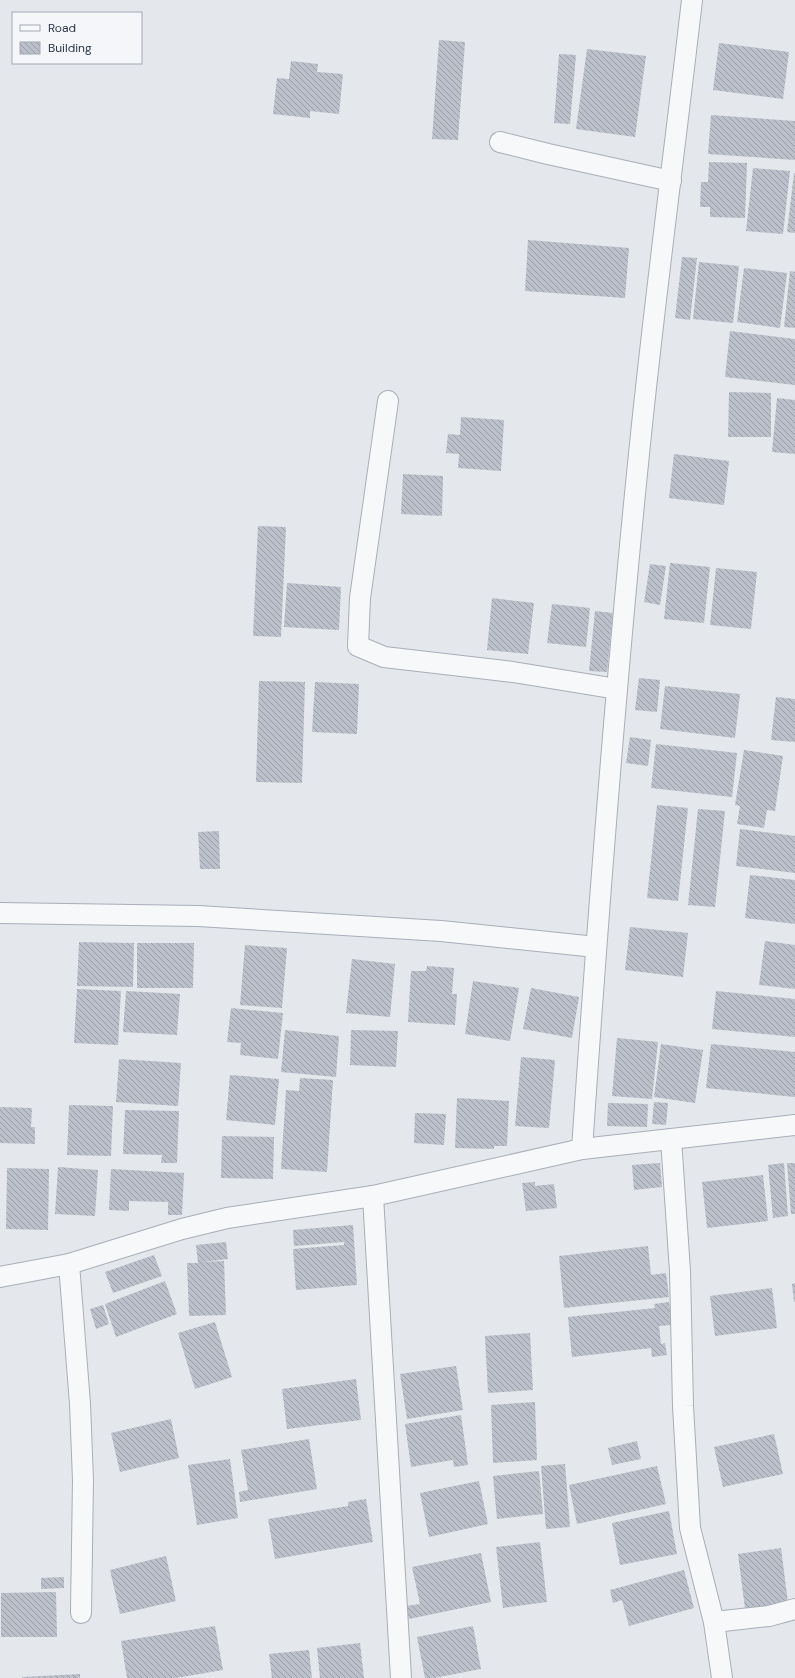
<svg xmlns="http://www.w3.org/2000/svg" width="795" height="1678" viewBox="0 0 795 1678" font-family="'DM Sans',sans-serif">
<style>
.building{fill:url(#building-back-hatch)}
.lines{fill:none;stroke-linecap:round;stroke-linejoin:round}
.minor-casing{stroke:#a9aeb7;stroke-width:22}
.minor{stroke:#f7f8fa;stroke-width:20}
</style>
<defs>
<pattern id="building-back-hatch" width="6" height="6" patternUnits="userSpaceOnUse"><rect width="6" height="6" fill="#bbc0ca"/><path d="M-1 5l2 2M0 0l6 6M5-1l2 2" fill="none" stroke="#989da6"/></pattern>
</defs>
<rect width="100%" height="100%" fill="#e4e7ec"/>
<!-- building -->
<g class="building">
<polygon points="439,40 465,42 458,140 432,139"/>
<polygon points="719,43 789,52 783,99 713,90"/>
<polygon points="587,49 646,56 635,137 576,129"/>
<polygon points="559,54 576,55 570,124 554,123"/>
<polygon points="291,61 318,64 317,72 343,74 339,114 310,111 310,118 273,114 277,78 289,79"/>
<polygon points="711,115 795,121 795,160 708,154"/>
<polygon points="709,162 747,163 745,218 710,217 710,207 700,207 701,182 708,182"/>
<polygon points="753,168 790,171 783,234 746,231"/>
<polygon points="794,173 795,173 795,233 787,232"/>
<polygon points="528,240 629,248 625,298 525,291"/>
<polygon points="682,257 697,258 690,320 675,318"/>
<polygon points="699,262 739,266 733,323 693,319"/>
<polygon points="744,268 787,273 780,328 737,322"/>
<polygon points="790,271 795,272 795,328 784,327"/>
<polygon points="730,331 795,339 795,385 725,377"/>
<polygon points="729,392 771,393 771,437 728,437"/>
<polygon points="777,398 795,400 795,454 772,452"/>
<polygon points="461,417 504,420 501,471 458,468 459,454 446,453 448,434 460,435"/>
<polygon points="674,454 729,461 724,505 669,498"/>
<polygon points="403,474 443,476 442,516 401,514"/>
<polygon points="258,526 286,527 281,637 253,636"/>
<polygon points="670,563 710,567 704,623 664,619"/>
<polygon points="650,564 666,566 660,605 644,602"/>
<polygon points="716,568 757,572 751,629 710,625"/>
<polygon points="287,583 341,587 339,630 284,627"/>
<polygon points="492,598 534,603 528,654 487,650"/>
<polygon points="552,604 590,608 586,647 547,643"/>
<polygon points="595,611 613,613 607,672 589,671"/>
<polygon points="639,678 660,680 657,712 635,710"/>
<polygon points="259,681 305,682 302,783 256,782"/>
<polygon points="315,682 359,684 357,734 312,732"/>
<polygon points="665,686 740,694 735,738 660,729"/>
<polygon points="776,697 795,699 795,742 771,740"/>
<polygon points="630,737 651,740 648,766 626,763"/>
<polygon points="656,744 737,753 732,797 651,788"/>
<polygon points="744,750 783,756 775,811 767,810 764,828 737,824 740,806 735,805"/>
<polygon points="657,805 688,808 678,901 647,898"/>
<polygon points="698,809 725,811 715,907 688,905"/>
<polygon points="740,829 795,836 795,873 736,866"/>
<polygon points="219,831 220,869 200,869 198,832"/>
<polygon points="750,875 795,880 795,924 745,918"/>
<polygon points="630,927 688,933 683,977 625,970"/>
<polygon points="765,941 795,945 795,989 759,985"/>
<polygon points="79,942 134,943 133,987 77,986"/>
<polygon points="137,943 194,943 193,988 137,988"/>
<polygon points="245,945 287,948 282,1008 240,1005"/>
<polygon points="352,959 395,964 390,1017 346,1013"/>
<polygon points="427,966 454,968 452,994 457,994 455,1025 408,1022 411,971 426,971"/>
<polygon points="473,981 519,988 510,1041 465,1034"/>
<polygon points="531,988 579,997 572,1038 523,1029"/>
<polygon points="77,989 121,991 118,1045 74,1043"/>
<polygon points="126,991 180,994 177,1035 123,1032"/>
<polygon points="716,991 795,999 795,1037 712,1029"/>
<polygon points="231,1008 283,1013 278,1059 240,1055 241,1043 227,1042"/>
<polygon points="285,1030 339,1036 336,1077 281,1072"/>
<polygon points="351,1030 398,1031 396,1067 350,1065"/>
<polygon points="617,1038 658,1042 652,1099 612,1096"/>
<polygon points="661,1044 703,1050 695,1103 654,1097"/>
<polygon points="711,1044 795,1052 795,1097 706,1088"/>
<polygon points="521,1057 555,1060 549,1128 515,1126"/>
<polygon points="119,1059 181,1063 178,1106 116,1102"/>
<polygon points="230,1075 279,1079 275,1125 226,1120"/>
<polygon points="300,1078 333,1080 327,1172 281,1169 286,1090 299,1091"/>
<polygon points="457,1098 509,1101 507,1146 494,1146 494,1149 455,1148"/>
<polygon points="654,1102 668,1103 666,1125 652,1124"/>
<polygon points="608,1103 648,1104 647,1127 607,1126"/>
<polygon points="69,1105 113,1106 111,1156 67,1155"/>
<polygon points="0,1107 32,1108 31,1127 35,1127 35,1144 0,1143"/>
<polygon points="125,1110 179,1111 177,1163 161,1163 162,1155 123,1154"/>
<polygon points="415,1113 446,1114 444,1145 414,1143"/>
<polygon points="222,1136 274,1137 273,1179 221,1178"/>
<polygon points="660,1163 662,1187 634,1190 632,1165"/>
<polygon points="784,1163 788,1216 773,1218 768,1165"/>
<polygon points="787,1163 795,1163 795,1214 791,1214"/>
<polygon points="58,1167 98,1170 95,1216 55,1214"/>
<polygon points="7,1168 49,1169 48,1230 6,1229"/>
<polygon points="111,1169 184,1173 182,1215 168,1215 168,1202 129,1201 129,1211 109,1210"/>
<polygon points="763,1175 768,1221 707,1228 702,1182"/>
<polygon points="535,1182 535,1186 554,1184 557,1208 526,1211 522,1183"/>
<polygon points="353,1225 357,1285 296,1290 293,1249 344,1245 344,1242 294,1246 293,1230"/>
<polygon points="226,1242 228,1259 201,1262 224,1261 226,1315 189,1316 187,1263 198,1263 196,1245"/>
<polygon points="648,1246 651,1275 666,1273 669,1297 564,1308 559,1256"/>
<polygon points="154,1255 162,1276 113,1293 105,1272"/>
<polygon points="165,1281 177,1314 116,1337 105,1304"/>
<polygon points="795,1283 795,1302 794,1302 792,1284"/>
<polygon points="772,1288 777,1328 715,1336 710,1296"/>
<polygon points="669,1302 672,1325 659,1326 661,1344 665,1343 667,1355 652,1357 651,1348 572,1357 568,1317 655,1308 654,1304"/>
<polygon points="103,1305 109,1324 96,1329 90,1309"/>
<polygon points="215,1322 232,1377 195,1389 178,1333"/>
<polygon points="530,1333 533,1390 488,1393 485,1336"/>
<polygon points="456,1366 463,1410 407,1419 400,1374"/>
<polygon points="356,1379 361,1420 287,1429 282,1389"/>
<polygon points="535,1402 537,1460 493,1463 491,1405"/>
<polygon points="461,1415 468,1465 454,1467 453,1460 411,1467 405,1424"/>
<polygon points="171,1419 179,1458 120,1472 111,1433"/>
<polygon points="774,1434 783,1474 723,1487 714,1447"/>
<polygon points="309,1439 317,1489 240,1502 239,1492 248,1490 241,1450"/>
<polygon points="637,1441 641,1459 612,1465 608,1448"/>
<polygon points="230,1459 238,1518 197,1525 188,1465"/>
<polygon points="565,1464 570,1527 546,1529 541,1466"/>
<polygon points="657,1466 666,1504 577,1524 569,1485"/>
<polygon points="539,1471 543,1514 497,1519 493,1476"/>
<polygon points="479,1481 488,1524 429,1537 420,1493"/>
<polygon points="366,1499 373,1542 275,1559 268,1519 348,1506 348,1502"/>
<polygon points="669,1511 677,1554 620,1565 612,1523"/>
<polygon points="540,1542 547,1602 503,1608 496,1547"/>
<polygon points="781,1548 788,1603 745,1609 738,1554"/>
<polygon points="481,1553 491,1602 409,1619 406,1606 420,1604 412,1567"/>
<polygon points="166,1556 176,1601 120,1614 110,1570"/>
<polygon points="684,1570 694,1608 629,1626 622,1600 613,1603 610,1590"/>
<polygon points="64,1577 64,1588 41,1589 41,1578"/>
<polygon points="56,1592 57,1637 1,1637 1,1593"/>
<polygon points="215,1626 223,1670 176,1678 127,1678 121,1641"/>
<polygon points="473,1626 481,1669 434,1678 425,1678 417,1637"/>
<polygon points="360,1643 364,1678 320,1678 317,1648"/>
<polygon points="309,1650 312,1678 272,1678 269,1654"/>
<polygon points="80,1674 80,1678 22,1678 22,1677"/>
</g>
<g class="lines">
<!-- minor casing -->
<g class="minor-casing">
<g id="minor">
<polyline points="500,142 548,154 671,181"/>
<polyline points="388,401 360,598 358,646 384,657 513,672 617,689"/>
<polyline points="0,913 198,916 441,931 596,947"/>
<polyline points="671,1139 680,1271 683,1406 690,1528 714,1622 722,1678"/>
<path d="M582 1149C598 914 616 678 640 444 655 296 675 148 692 0"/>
<polyline points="373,1196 401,1678"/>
<polyline points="69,1264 80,1404 83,1480 81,1613"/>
<polyline points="0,1277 69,1264 182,1229 227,1218 373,1196 582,1149 795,1125"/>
<polyline points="714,1622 769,1616 795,1609"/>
</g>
</g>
<!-- minor -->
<use href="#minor" class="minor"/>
</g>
<!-- legend -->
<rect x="12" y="12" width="130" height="52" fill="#f4f6f9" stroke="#a4a8b1"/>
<rect x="20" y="25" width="20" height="6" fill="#f7f8fa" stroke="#a4a8b1"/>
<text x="48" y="32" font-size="12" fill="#2b3445">Road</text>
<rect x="20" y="42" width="20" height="12" fill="url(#building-back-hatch)" stroke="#a4a8b1"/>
<text x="48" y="52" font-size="12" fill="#2b3445">Building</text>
</svg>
